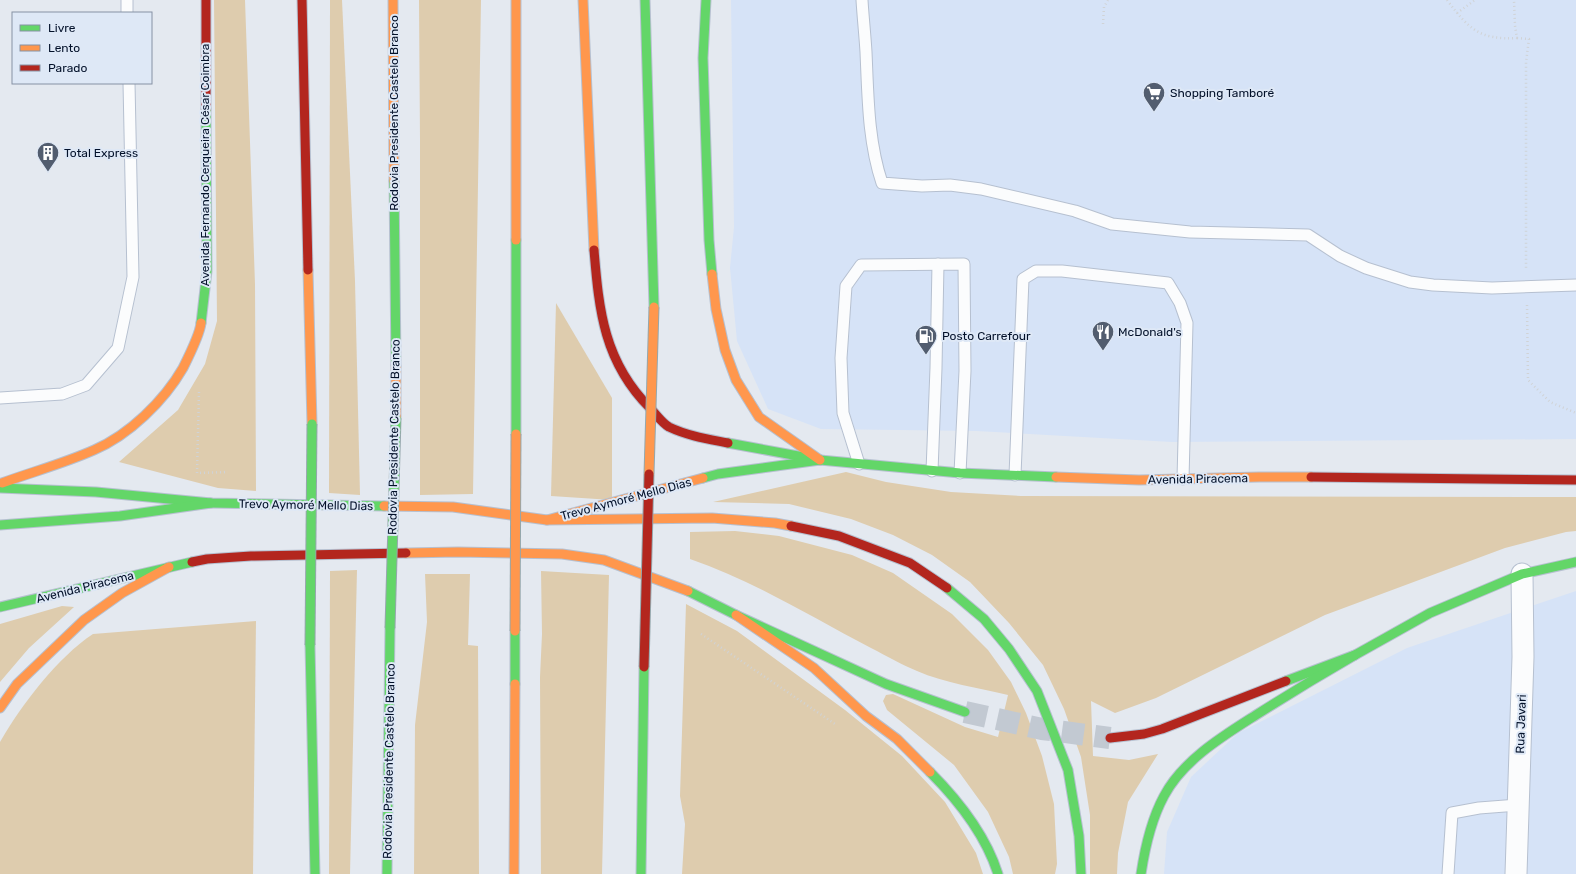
<svg xmlns="http://www.w3.org/2000/svg" width="1576" height="874" viewBox="0 0 1576 874" font-family="Rubik,sans-serif">
<style>
.built{fill:#d6e3f7}
.green{fill:#deccae}
.lines{fill:none;stroke-linecap:round;stroke-linejoin:round}
.secondary-tunnel{stroke:#c2c9d2;stroke-width:22;stroke-dasharray:22 11;stroke-linecap:butt}
.lane-casing{stroke:#b6c0d0;stroke-width:13}
.street-casing{stroke:#b6c0d0;stroke-width:23}
.fast-casing{stroke:#b6c0d0;stroke-width:11}
.slow-casing{stroke:#b6c0d0;stroke-width:11}
.jam-casing{stroke:#b6c0d0;stroke-width:11}
.path{stroke:#d0d3d6;stroke-width:2.5;stroke-dasharray:1 3;stroke-linecap:butt}
.lane{stroke:#fbfcfd;stroke-width:11}
.street{stroke:#fbfcfd;stroke-width:21}
.fast{stroke:#63d668;stroke-width:9}
.slow{stroke:#ff974d;stroke-width:9}
.jam{stroke:#b3261e;stroke-width:9}
.fast-bridge-casing{stroke:#95a7ac;stroke-width:11;stroke-linecap:butt}
.slow-bridge-casing{stroke:#95a7ac;stroke-width:11;stroke-linecap:butt}
.jam-bridge-casing{stroke:#95a7ac;stroke-width:11;stroke-linecap:butt}
.fast-bridge{stroke:#63d668;stroke-width:9}
.slow-bridge{stroke:#ff974d;stroke-width:9}
.jam-bridge{stroke:#b3261e;stroke-width:9}
.labels{text-anchor:middle;dominant-baseline:central;stroke-width:4;stroke-linejoin:round;paint-order:stroke}
.poi-label{font-size:12px;fill:#03112a;stroke:#dee8f6;text-anchor:start}
.street-label{font-size:12px;fill:#03112a;stroke:#dee8f6}
</style>
<rect width="100%" height="100%" fill="#e4e9f0"/>
<!-- built -->
<g class="built">
<polygon points="731,0 1576,0 1576,439 1172,442 976,431 821,429 768,409 737,341 730,268 734,227"/>
<polygon points="1576,591 1576,874 1164,874 1167,832 1191,777 1238,733 1407,648"/>
</g>
<!-- green -->
<g class="green">
<polygon points="214,0 245,0 255,284 256,491 218,488 119,462 178,410 205,364 217,321"/>
<polygon points="330,0 342,0 355,281 360,495 329,493"/>
<polygon points="419,0 481,0 473,494 420,495 420,140"/>
<polygon points="556,303 612,398 612,500 551,496"/>
<polygon points="846,472 886,482 951,492 1021,496 1576,497 1576,531 1566,532 1505,548 1325,615 1156,698 1115,713 1091,701 1093,756 1129,760 1158,754 1128,802 1118,853 1117,874 1090,874 1090,815 1081,757 1064,709 1043,665 1009,623 970,582 932,555 893,535 851,519 789,504 713,502"/>
<path d="M735 531 779 536 852 555 893 573 952 614 988 650 1011 682 1026 713 1042 756 1054 804 1057 864 1055 874H1013L1009 857 988 812 954 765 887 710 883 701 886 695 893 694 965 727 998 737 1008 695C980 688 944 683 917 671 902 665 887 656 871 648 811 617 754 581 690 559V532Z"/>
<polygon points="357,570 350,874 329,874 330,571"/>
<polygon points="541,571 609,575 602,874 541,874 540,677 542,634"/>
<polygon points="425,574 470,574 468,645 478,646 479,874 414,874 415,725 427,622"/>
<polygon points="686,604 737,631 845,710 902,756 945,802 976,853 983,874 682,874 685,824 680,796"/>
<polygon points="62,606 74,607 29,648 0,682 0,624"/>
<path d="M256 621 253 874H0V742C21 705 58 657 93 634Z"/>
</g>
<g class="lines">
<!-- secondary-tunnel -->
<polyline class="secondary-tunnel" points="965,712 1042,729 1110,738"/>
<!-- lane casing -->
<g class="lane-casing">
<g id="lane">
<polyline points="127,0 127,13"/>
<path d="M862 0C863 17 865 35 866 52 868 96 868 141 882 183L922 186 950 185 981 189 1075 211 1112 224 1190 232 1308 235 1340 256 1366 268 1410 282 1433 285 1492 288 1576 285"/>
<polyline points="0,398 62,394 86,385 118,348 133,277 129,83"/>
<polyline points="859,464 843,413 841,358 846,286 861,265 964,264 965,371 960,473"/>
<polyline points="932,471 936,368 938,264"/>
<polyline points="1015,475 1023,279 1036,271 1062,271 1168,283 1180,303 1187,323 1183,479"/>
<polyline points="1448,874 1452,813 1479,808 1518,805"/>
</g>
</g>
<!-- street casing -->
<g class="street-casing">
<polyline id="street" points="1516,874 1523,657 1522,574"/>
</g>
<!-- fast casing -->
<g class="fast-casing">
<g id="fast">
<polyline points="645,0 654,307"/>
<polyline points="706,0 703,58 709,240 712,274"/>
<polyline points="394,181 396,365"/>
<polyline points="516,240 516,434"/>
<polyline points="201,323 207,271 206,109"/>
<polyline points="728,443 820,460"/>
<polyline points="703,478 718,474 820,460 960,473 1056,477"/>
<polyline points="0,488 96,492 211,503 384,506"/>
<polyline points="0,525 120,516 211,503"/>
<polyline points="947,588 984,619 1009,649 1037,691 1068,770 1079,836 1081,874"/>
<polyline points="688,591 736,615 886,684 965,712"/>
<polyline points="0,607 192,562"/>
<polyline points="310,645 315,874"/>
<polyline points="1286,681 1355,655 1430,613 1522,574 1576,562"/>
<polyline points="515,684 515,631"/>
<path d="M930 772C958 800 986 836 998 874"/>
<polyline points="387,874 390,628"/>
<polyline points="641,874 644,667"/>
<path d="M1141 874C1145 847 1151 820 1164 796 1183 760 1223 736 1256 715 1289 694 1322 674 1355 655"/>
</g>
</g>
<!-- slow casing -->
<g class="slow-casing">
<g id="slow">
<polyline points="393,0 394,181"/>
<polyline points="516,0 516,240"/>
<polyline points="583,0 594,250"/>
<polyline points="308,270 312,424"/>
<polyline points="712,274 716,309 725,350 736,380 759,417 820,460"/>
<polyline points="396,365 396,418"/>
<polyline points="1056,477 1139,480 1259,477 1311,477"/>
<path d="M2 483C32 472 65 463 94 450 129 435 164 401 183 368 188 358 200 334 201 323"/>
<polyline points="384,506 453,507 547,520 703,478"/>
<polyline points="547,520 712,518 775,523 791,526"/>
<polyline points="406,553 458,552 562,554 604,560 688,591"/>
<polyline points="736,615 814,668 866,716 897,739 930,772"/>
<polyline points="0,708 17,684 84,620 122,593 169,567"/>
<polyline points="514,874 515,684"/>
</g>
</g>
<!-- jam casing -->
<g class="jam-casing">
<g id="jam">
<polyline points="206,0 206,109"/>
<polyline points="302,0 308,270"/>
<path d="M594 250C599 311 604 362 650 408 655 413 662 423 669 427 688 436 708 439 728 443"/>
<polyline points="1311,477 1576,480"/>
<polyline points="791,526 839,536 910,563 947,588"/>
<polyline points="192,562 207,559 251,556 406,553"/>
<polyline points="1110,738 1144,734 1162,729 1286,681"/>
</g>
</g>
<!-- path -->
<g class="path">
<path d="M1447 0C1469 29 1479 40 1517 38L1515 26 1514 0"/>
<polyline points="1457,13 1475,0"/>
<polyline points="1103,24 1104,7 1108,0"/>
<polyline points="1517,38 1529,39 1526,62 1526,268"/>
<polyline points="1527,305 1528,380 1550,402 1576,413"/>
<polyline points="199,392 197,473 228,472"/>
<polyline points="701,634 835,724"/>
</g>
<!-- lane -->
<use href="#lane" class="lane"/>
<!-- street -->
<use href="#street" class="street"/>
<!-- fast -->
<use href="#fast" class="fast"/>
<!-- slow -->
<use href="#slow" class="slow"/>
<!-- jam -->
<use href="#jam" class="jam"/>
<!-- fast-bridge casing -->
<g class="fast-bridge-casing">
<g id="fast-bridge">
<polyline points="390,628 396,418"/>
<polyline points="310,645 312,424"/>
</g>
</g>
<!-- slow-bridge casing -->
<g class="slow-bridge-casing">
<g id="slow-bridge">
<polyline points="649,474 654,307"/>
<polyline points="515,631 516,434"/>
</g>
</g>
<!-- jam-bridge casing -->
<g class="jam-bridge-casing">
<polyline id="jam-bridge" points="644,667 649,474"/>
</g>
<!-- fast-bridge -->
<use href="#fast-bridge" class="fast-bridge"/>
<!-- slow-bridge -->
<use href="#slow-bridge" class="slow-bridge"/>
<!-- jam-bridge -->
<use href="#jam-bridge" class="jam-bridge"/>
</g>
<!-- icons -->
<defs>
<g id="supermarket-pin" transform="scale(1.15)"><path d="M0 17L-7.5 6A9.5 9.5 0 1 1 7.5 6Z" fill="#525d6f" stroke="#dee8f6"/><path d="M-6-5.5h2.5l.6 2H6L4.5 2H-2.5L-4.4-4H-6ZM-1.5 3.2a1.3 1.3 0 1 0 .1 0ZM3 3.2a1.3 1.3 0 1 0 .1 0Z" fill="#fff"/></g>
<g id="building-pin" transform="scale(1.15)"><path d="M0 17L-7.5 6A9.5 9.5 0 1 1 7.5 6Z" fill="#525d6f" stroke="#dee8f6"/><path d="M-4-6H4V6H1V3H-1V6H-4ZM-2.5-4.3h1.7v1.8h-1.7ZM.8-4.3h1.7v1.8H.8ZM-2.5-1h1.7V.8h-1.7ZM.8-1h1.7V.8H.8Z" fill="#fff"/></g>
<g id="restaurant-pin" transform="scale(1.15)"><path d="M0 17L-7.5 6A9.5 9.5 0 1 1 7.5 6Z" fill="#525d6f" stroke="#dee8f6"/><path d="M-5-6h1v4h1v-4h1v4h1v-4h1v5L-1.5 .5V6h-2V.5L-5-1ZM5-6V6H3V1.5H1.5Q1.5-4 5-6Z" fill="#fff"/></g>
<g id="fuel-pin" transform="scale(1.15)"><path d="M0 17L-7.5 6A9.5 9.5 0 1 1 7.5 6Z" fill="#525d6f" stroke="#dee8f6"/><path d="M-5.5-6h7V0h2V4h1.3V-2.5L3-4.5l.8-.8L6-3V5H2.5V1h-1V6h-7ZM-4.2-4.7v3.2H.2V-4.7Z" fill="#fff"/></g>
</defs>
<g fill-rule="evenodd">
<use href="#supermarket-pin" x="1154" y="93"/>
<use href="#building-pin" x="48" y="153"/>
<use href="#restaurant-pin" x="1103" y="332"/>
<use href="#fuel-pin" x="926" y="336"/>
</g>
<g class="labels">
<!-- poi labels -->
<g class="poi-label">
<text x="1170" y="93">Shopping Tamboré</text>
<text x="64" y="153">Total Express</text>
<text x="1118" y="332">McDonald's</text>
<text x="942" y="336">Posto Carrefour</text>
</g>
<!-- street labels -->
<g class="street-label">
<text transform="translate(394 113) rotate(-90)">Rodovia Presidente Castelo Branco</text>
<text transform="translate(205 165) rotate(-90)">Avenida Fernando Cerqueira César Coimbra</text>
<text transform="translate(394 437) rotate(-89)">Rodovia Presidente Castelo Branco</text>
<text transform="translate(1198 479) rotate(-1)">Avenida Piracema</text>
<text transform="translate(626 499) rotate(-15)">Trevo Aymoré Mello Dias</text>
<text transform="translate(306 505) rotate(1)">Trevo Aymoré Mello Dias</text>
<text transform="translate(85 587) rotate(-14)">Avenida Piracema</text>
<text transform="translate(1521 724) rotate(-88)">Rua Javari</text>
<text transform="translate(389 761) rotate(-89)">Rodovia Presidente Castelo Branco</text>
</g>
</g>
<!-- legend -->
<rect x="12" y="12" width="140" height="72" fill="#dee8f6" stroke="#8692a4"/>
<rect x="20" y="25" width="20" height="6" fill="#63d668" stroke="#8692a4"/>
<text x="48" y="32" font-size="12" fill="#03112a">Livre</text>
<rect x="20" y="45" width="20" height="6" fill="#ff974d" stroke="#8692a4"/>
<text x="48" y="52" font-size="12" fill="#03112a">Lento</text>
<rect x="20" y="65" width="20" height="6" fill="#b3261e" stroke="#8692a4"/>
<text x="48" y="72" font-size="12" fill="#03112a">Parado</text>
</svg>
